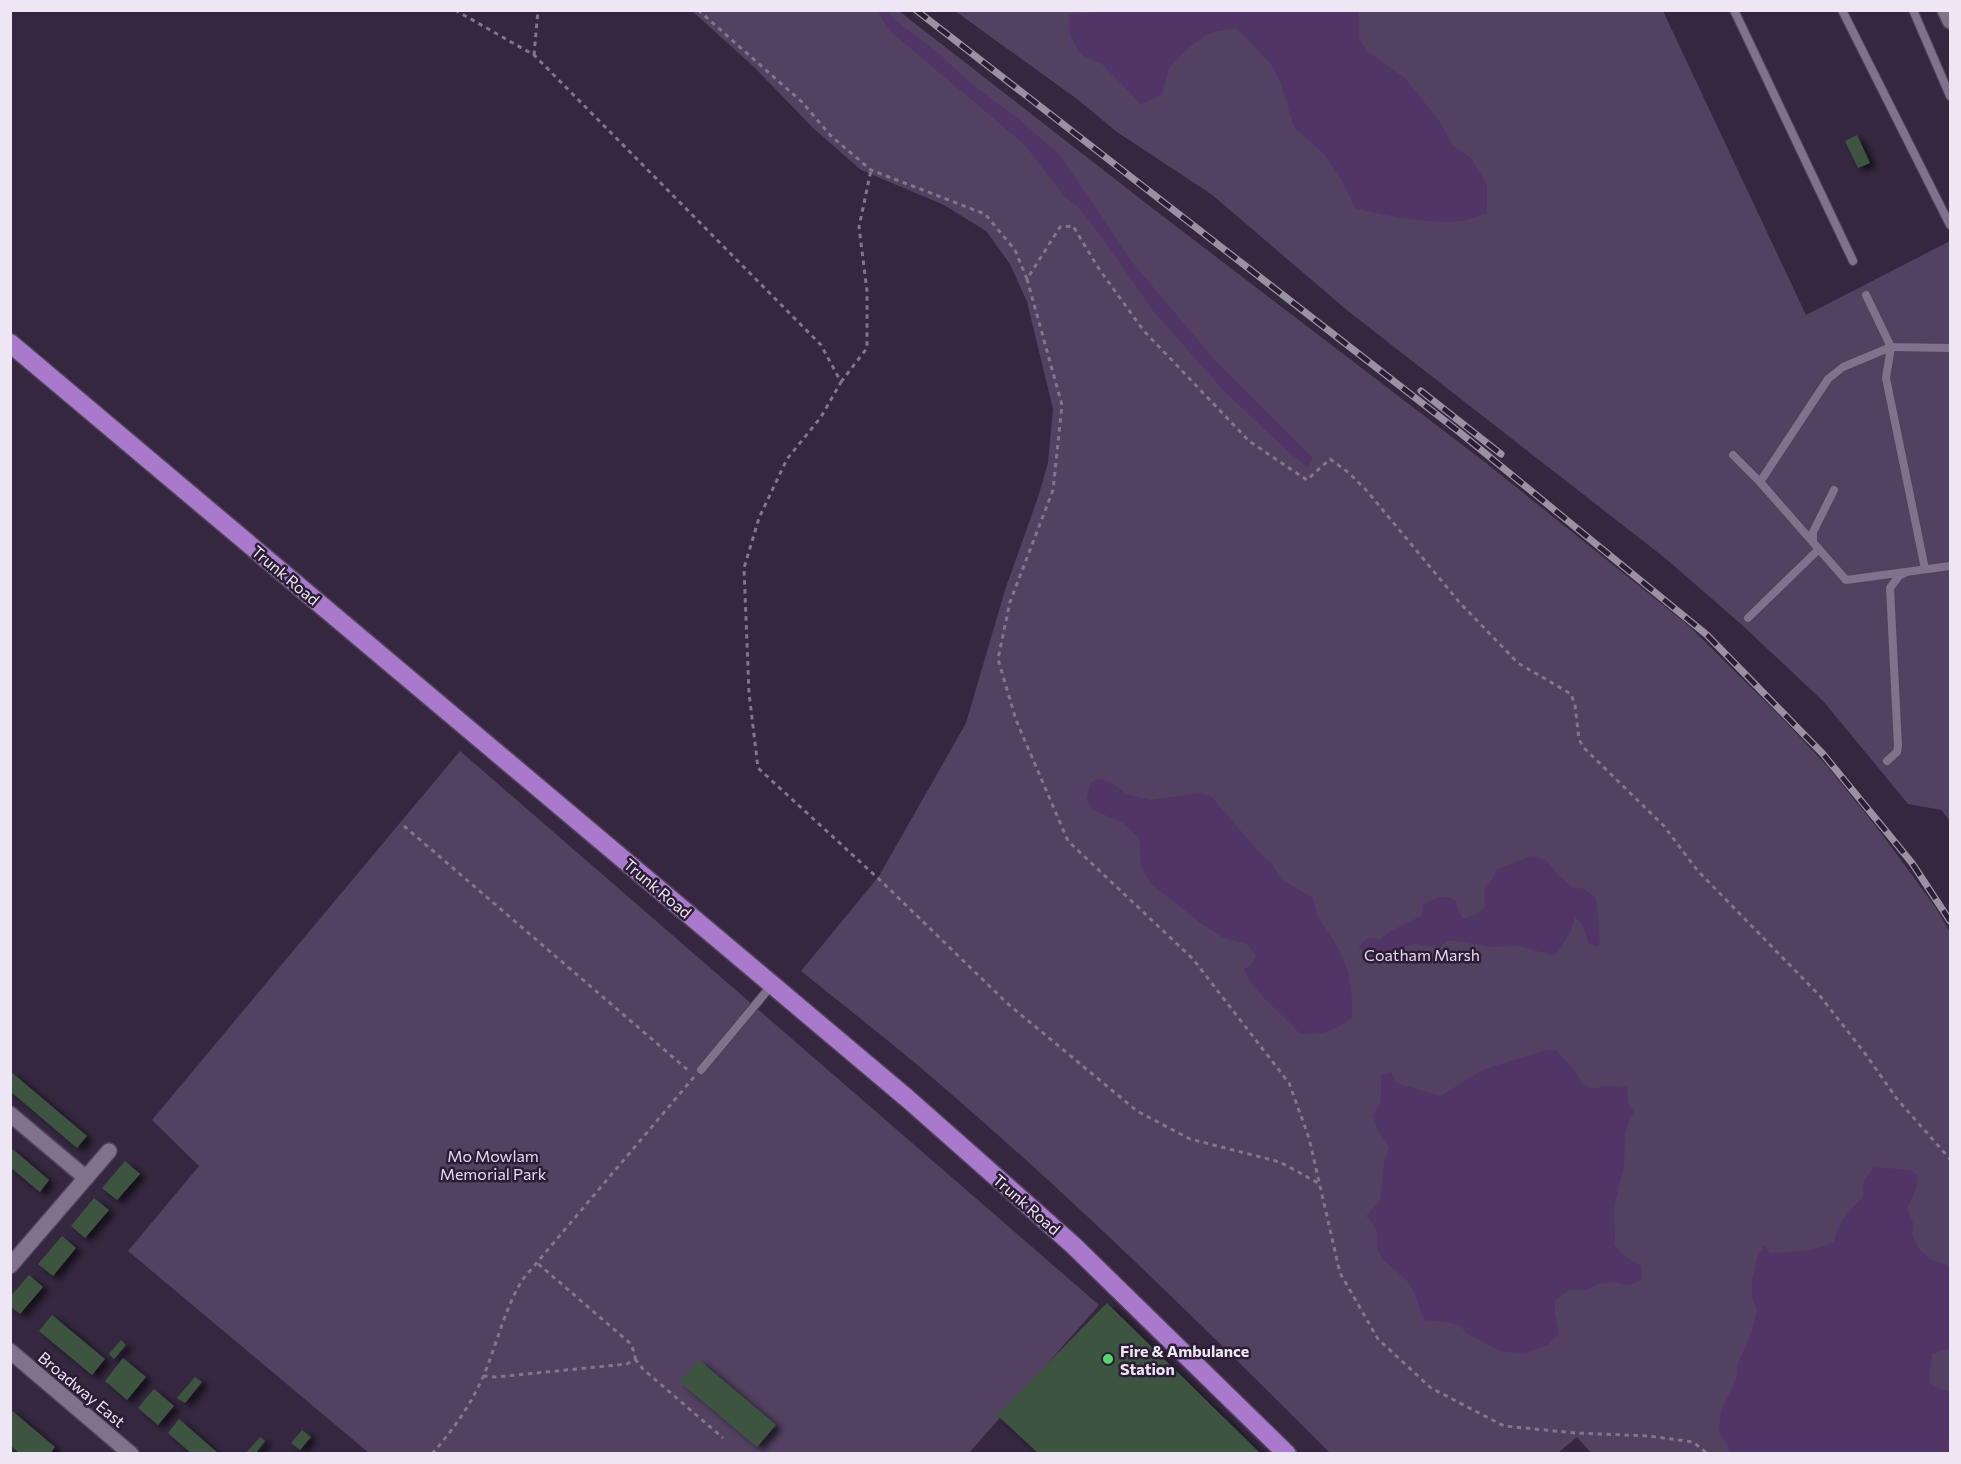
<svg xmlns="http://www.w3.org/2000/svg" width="1961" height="1464" viewBox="0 0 1961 1464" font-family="Commissioner,sans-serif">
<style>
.green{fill:#524161}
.water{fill:#523567}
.building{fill:#3d5540;filter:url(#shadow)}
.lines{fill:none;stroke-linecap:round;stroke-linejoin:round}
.lane-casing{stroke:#4e4357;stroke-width:10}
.street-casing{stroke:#4e4357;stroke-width:18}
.primary-casing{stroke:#4e4357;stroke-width:21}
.path{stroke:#81768b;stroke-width:3;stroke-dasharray:4.5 4.5;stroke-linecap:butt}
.lane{stroke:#80718d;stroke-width:8}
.street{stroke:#80718d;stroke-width:15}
.primary{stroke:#a97acb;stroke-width:18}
.rail-casing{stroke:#9b91a4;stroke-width:7}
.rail{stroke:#2a1d34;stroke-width:4.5;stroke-dasharray:14;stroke-linecap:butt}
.poi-dot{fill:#53d672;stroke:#2a1d34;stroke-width:2}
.labels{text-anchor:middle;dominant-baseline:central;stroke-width:5;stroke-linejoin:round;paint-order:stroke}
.street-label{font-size:16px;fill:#eee6f5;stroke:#2a1d34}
.park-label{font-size:16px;fill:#e9d7f7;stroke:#2a1d34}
.poi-label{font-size:16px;font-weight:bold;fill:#eee6f5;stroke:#2a1d34;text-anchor:start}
</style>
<defs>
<filter id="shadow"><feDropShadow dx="6" dy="4" stdDeviation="3" flood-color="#0009"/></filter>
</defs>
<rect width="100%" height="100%" fill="#34273f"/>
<!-- green -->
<g class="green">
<path d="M692 11H899L1160 214 1486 463 1688 625 1783 719 1828 767 1882 834 1936 908 1950 932V1453L1592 1454 1577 1437 1558 1453H1330C1204 1327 1077 1202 942 1086 896 1046 848 1009 801 971L879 876 966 723 1005 590 1038 497 1048 463 1053 409 1027 302 1010 264 986 231 944 205 861 170 813 128 755 68Z"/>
<polygon points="955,11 1663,11 1806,315 1950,241 1950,821 1941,810 1908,804 1824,702 1742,625 1665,558 1348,311 1211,194 1117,132 1077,99"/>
<polygon points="460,751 1099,1305 969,1453 369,1453 128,1251 199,1166 152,1120"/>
</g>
<!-- water -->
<g class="water">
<path d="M1118 10 1359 11 1358 38 1368 52 1405 78 1440 122 1453 146 1471 158 1487 185V214C1478 216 1469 220 1459 221 1434 225 1380 215 1355 208L1344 184 1324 154 1294 127 1281 84 1271 64 1237 28 1209 33 1187 49 1169 68 1162 95 1141 104 1102 64 1082 55 1070 36 1069 15Z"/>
<polygon points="879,11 888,11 894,19 937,52 974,86 1020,120 1060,155 1132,262 1212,357 1313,458 1308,467 1292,455 1224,391 1154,312 1101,236 1077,206 1064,196 1025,145 890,31 879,14"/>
<path d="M1097 779 1111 782 1126 794 1151 800 1199 793 1211 796 1258 851 1272 864 1281 879 1313 898 1317 915 1340 951 1348 971 1352 998V1018C1333 1031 1323 1036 1299 1033 1284 1015 1250 990 1244 969L1251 965 1256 956 1247 944 1224 938 1202 924 1153 885 1141 868 1140 842 1135 834 1123 823 1092 809 1087 798 1091 783Z"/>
<path d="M1532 856 1546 860 1558 875 1572 887 1584 889 1596 898C1597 915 1601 930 1599 947L1589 944 1583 925 1575 917 1571 931 1555 956 1519 946 1490 947 1449 940 1440 947 1412 944 1394 952 1372 957 1358 947 1368 938 1380 939 1391 931 1423 915 1422 906C1434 899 1443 892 1456 901L1458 910 1462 919 1475 915 1485 907 1484 891 1492 880 1496 870Z"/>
<path d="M1546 1050H1556C1565 1062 1577 1069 1581 1083L1592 1089 1605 1086 1627 1087 1628 1103 1634 1112C1620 1133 1627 1147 1623 1170 1620 1184 1615 1198 1614 1212 1613 1224 1617 1233 1614 1245L1623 1255 1641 1266 1642 1280 1629 1285 1613 1282 1599 1284 1584 1290H1569L1555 1300V1315L1559 1333 1548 1345 1524 1353 1500 1351 1466 1333 1461 1326 1447 1322 1424 1320C1419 1308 1417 1295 1410 1285 1402 1272 1382 1264 1378 1250 1373 1232 1384 1233 1366 1216L1380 1201 1384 1164 1389 1147 1378 1130 1373 1116 1381 1102V1075L1391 1072 1396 1083 1441 1096 1482 1070Z"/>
<path d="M1874 1167 1910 1170 1918 1176 1917 1186 1907 1209 1913 1223 1912 1236 1919 1249 1930 1259 1950 1266V1348L1932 1354 1929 1382 1939 1389 1950 1392V1453H1730L1726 1442 1719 1433 1721 1411 1736 1380 1738 1363 1752 1332 1757 1310 1752 1296V1281L1757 1258 1764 1245 1770 1253C1793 1252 1813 1252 1834 1242 1838 1222 1848 1212 1863 1197L1864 1180Z"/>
</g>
<!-- building -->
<g class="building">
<polygon points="1857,135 1870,163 1858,168 1845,141"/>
<polygon points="10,1071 87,1136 77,1148 10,1091"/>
<polygon points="10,1147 49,1180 40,1192 10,1167"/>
<polygon points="125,1161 140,1174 117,1200 102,1188"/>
<polygon points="94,1198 109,1210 85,1238 71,1226"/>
<polygon points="62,1236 76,1248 53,1276 38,1264"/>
<polygon points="29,1275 43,1287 20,1314 10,1306 10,1297"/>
<polygon points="1107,1303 1261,1454 1039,1454 997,1415"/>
<polygon points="52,1315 105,1359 92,1375 39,1331"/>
<polygon points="121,1340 126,1345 114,1359 109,1354"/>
<polygon points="123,1358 146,1377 127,1400 105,1381"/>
<polygon points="699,1360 776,1425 757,1447 680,1382"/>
<polygon points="195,1377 202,1382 185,1403 177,1398"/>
<polygon points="154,1389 174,1406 158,1425 138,1408"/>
<polygon points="10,1409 55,1447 50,1454 20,1454 10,1445"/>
<polygon points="179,1419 219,1454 192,1454 168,1433"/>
<polygon points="302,1430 311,1437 300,1450 291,1443"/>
<polygon points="260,1437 265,1441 255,1454 245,1454"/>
</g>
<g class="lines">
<!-- lane casing -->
<g class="lane-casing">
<g id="lane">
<polyline points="1734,10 1853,261"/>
<polyline points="1842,10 1950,225"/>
<polyline points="1913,10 1950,96"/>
<polyline points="1866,295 1891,347 1950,348"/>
<polyline points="1733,455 1760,482 1846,580 1950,566"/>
<polyline points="1760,482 1828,379 1843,367 1891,347 1886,378 1925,569"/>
<polyline points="1813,542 1813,532 1834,490"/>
<polyline points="1748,618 1819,549"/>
<polyline points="1887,761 1897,752 1898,746 1890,588 1899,576 1905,573"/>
<polyline points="701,1070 771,986"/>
</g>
</g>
<!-- street casing -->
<g class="street-casing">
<g id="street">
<polyline points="1945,10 1950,21"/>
<polyline points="10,1114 86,1178"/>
<polyline points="10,1266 109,1151"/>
<polyline points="10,1351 131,1454"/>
</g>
</g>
<!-- primary casing -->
<g class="primary-casing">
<polyline id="primary" points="10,343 908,1099 1073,1245 1287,1454"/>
</g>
<!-- path -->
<g class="path">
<polyline points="455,10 534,55 821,345 841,382 821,417 787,459 759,518 744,568 749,693 758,768 881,881 1008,1004 1137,1111 1190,1139 1280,1162 1320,1184"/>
<polyline points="698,10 802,102 831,136 871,170 985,214 1015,250 1027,279 1060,227 1073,226 1099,269 1144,331 1249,441 1307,480 1330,459 1349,473 1367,491 1460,603 1518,663 1571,694 1575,705 1579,739 1583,747 1664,826 1697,870 1820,996 1864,1052 1897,1099 1950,1159"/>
<polyline points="534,55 538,10"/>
<polyline points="1027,279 1062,405 1053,490 1010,602 998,659 1016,720 1068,841 1193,959 1289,1083 1309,1138 1340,1273 1378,1339 1431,1388 1504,1426 1576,1433 1649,1436 1693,1442 1708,1454"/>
<polyline points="841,382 867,348 867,291 859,227 871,170"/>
<polyline points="404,826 689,1071"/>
<polyline points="635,1359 643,1369 723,1438"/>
<polyline points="483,1376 496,1377 627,1364 635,1359 635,1355 631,1344 536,1262"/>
<path d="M432 1454C453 1430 470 1406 483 1377 497 1345 504 1309 523 1279L694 1077"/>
</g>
<!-- lane -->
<use href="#lane" class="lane"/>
<!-- street -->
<use href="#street" class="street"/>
<!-- primary -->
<use href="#primary" class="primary"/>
<!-- rail casing -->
<g class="rail-casing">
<g id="rail">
<polyline points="916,10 1458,431 1707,635 1823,754 1912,863 1950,921"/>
<polyline points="1421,391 1501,454"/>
</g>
</g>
<!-- rail -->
<use href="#rail" class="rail"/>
</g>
<!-- markers -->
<circle class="poi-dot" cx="1108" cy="1359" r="6"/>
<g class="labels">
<!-- street labels -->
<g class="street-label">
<text transform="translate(286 575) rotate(40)">Trunk Road</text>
<text transform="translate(658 888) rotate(40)">Trunk Road</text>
<text transform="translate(1027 1204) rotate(41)">Trunk Road</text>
<text transform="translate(82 1389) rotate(40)">Broadway East</text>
</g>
<!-- park labels -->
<g class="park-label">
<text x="1422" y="954">Coatham Marsh</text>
<text x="493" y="1155">Mo Mowlam<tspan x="493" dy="18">Memorial Park</tspan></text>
</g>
<!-- poi labels -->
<g class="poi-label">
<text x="1120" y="1350">Fire &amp; Ambulance<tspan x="1120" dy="18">Station</tspan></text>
</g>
</g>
<!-- border -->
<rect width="1961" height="1464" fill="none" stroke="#eee6f5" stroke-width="24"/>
</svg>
